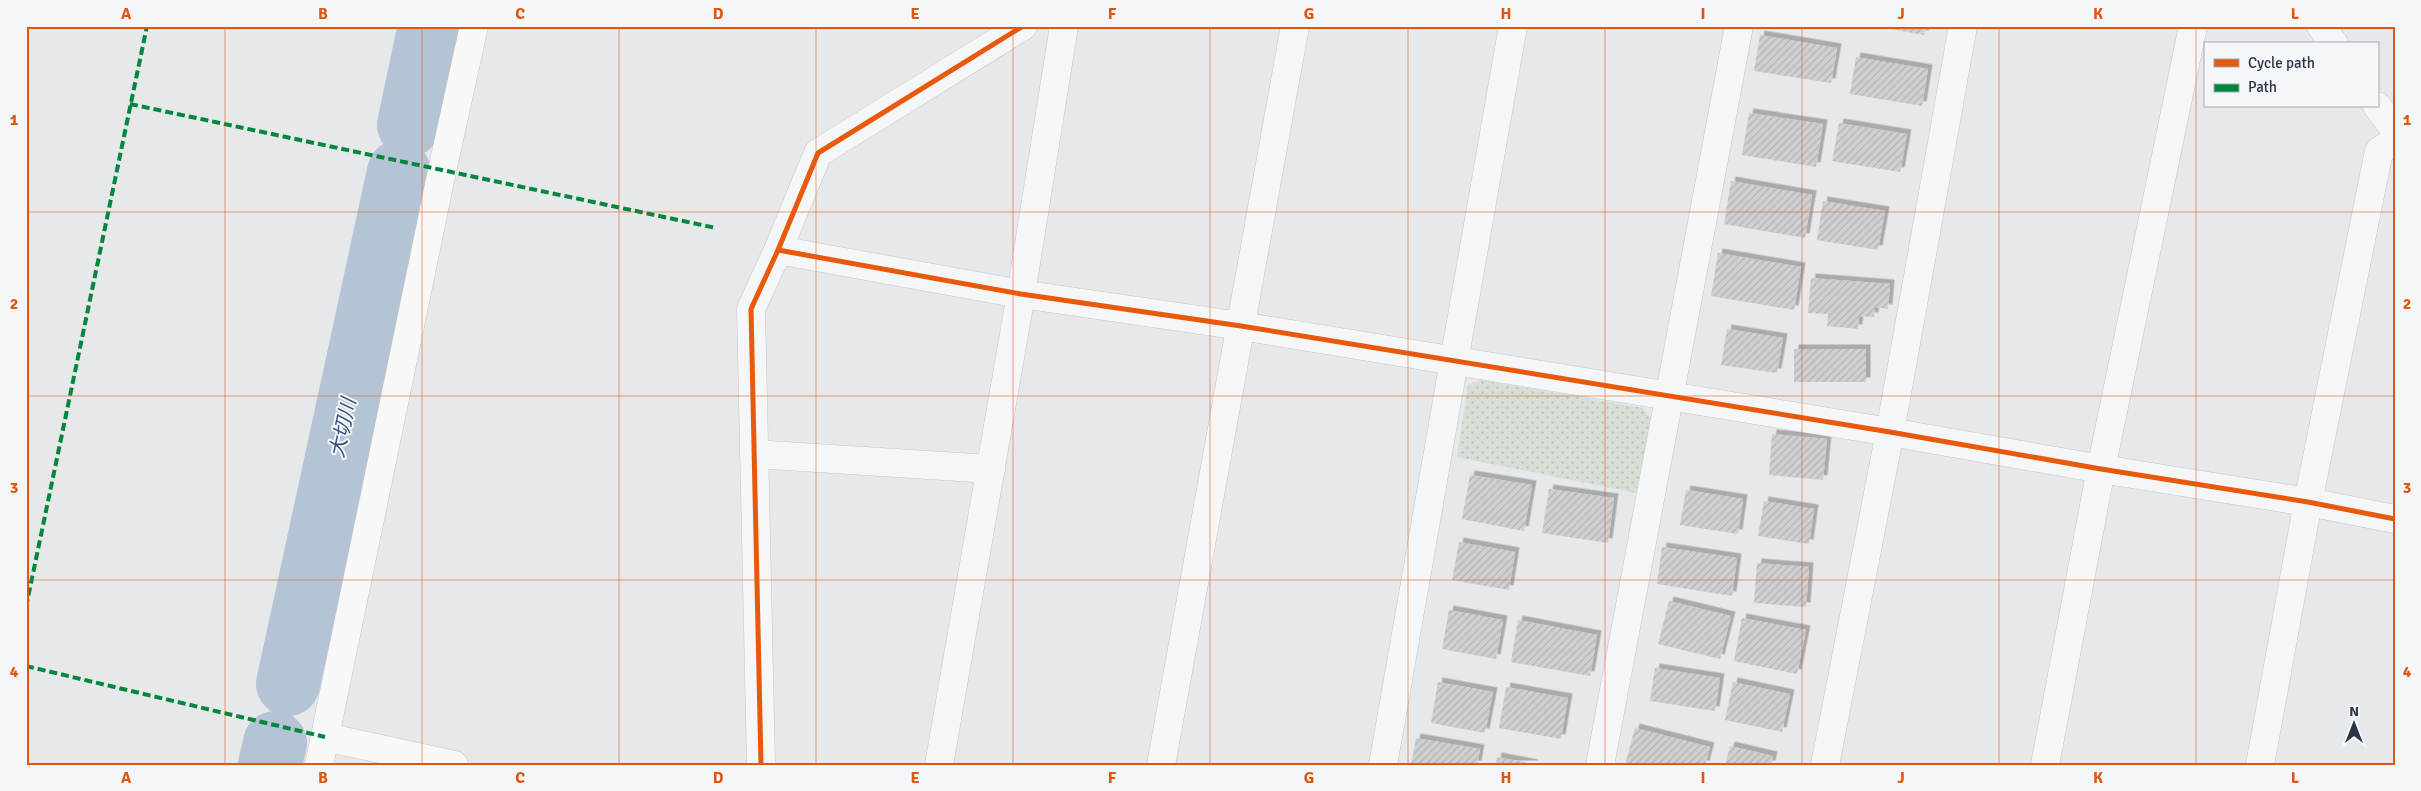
<svg xmlns="http://www.w3.org/2000/svg" width="2421" height="791" viewBox="0 0 2421 791" font-family="Signika,'Noto Sans JP',sans-serif">
<style>
.green{fill:url(#green-dots)}
.lines{fill:none;stroke-linecap:round;stroke-linejoin:round}
.river{stroke:#b4c4d5;stroke-width:64}
.building{fill:url(#building-hatch);filter:url(#shadow)}
.street-casing{stroke:#c4c6c8;stroke-width:29}
.secondary-casing{stroke:#c4c6c8;stroke-width:29}
.street{stroke:#f5f6f7;stroke-width:28}
.secondary{stroke:#f8f8f8;stroke-width:28}
.quiet{stroke:#00873e;stroke-width:4;stroke-dasharray:8 4;stroke-linecap:butt}
.cycleway-casing{stroke:#f4f6f9;stroke-width:8}
.cycleway{stroke:#e8590c;stroke-width:5}
.grid{fill:none;stroke:#df570f;stroke-width:1;stroke-opacity:0.55}
.labels{text-anchor:middle;dominant-baseline:central;stroke-width:4;stroke-linejoin:round;paint-order:stroke}
.water-label{font-size:20px;font-style:italic;fill:#34527a;stroke:#f4f6f9}
.neatline{fill:none;stroke:#df570f;stroke-width:2}
.grid-label{font-size:16px;text-anchor:middle;font-weight:bold;fill:#df570f}
</style>
<defs>
<pattern id="green-dots" width="8" height="8" patternUnits="userSpaceOnUse" patternTransform="scale(1.25)"><rect width="8" height="8" fill="#d6ded6"/><path d="M2 2h.1M6 6h.1" fill="none" stroke="#b8bfb9" stroke-width="1.8" stroke-linecap="round"/></pattern>
<pattern id="building-hatch" width="6" height="6" patternUnits="userSpaceOnUse" patternTransform="scale(1.25)"><rect width="6" height="6" fill="#ced0d3"/><path d="M-1 1l2-2M0 6l6-6M5 7l2-2" fill="none" stroke="#b1b3b6"/></pattern>
<filter id="shadow"><feDropShadow dx="4.5" dy="-4.5" stdDeviation="0" flood-color="#0004"/></filter>
</defs>
<rect width="100%" height="100%" fill="#e6e8ea"/>
<!-- green -->
<polygon class="green" points="1480,380 1643,408 1651,420 1636,493 1457,457 1468,385"/>
<g class="lines">
<!-- river -->
<g class="river">
<polyline points="409,125 430,26"/>
<polyline points="288,684 399,172"/>
<polyline points="270,765 275,743"/>
</g>
</g>
<!-- building -->
<g class="building">
<polygon points="1875,26 1925,26 1924,35"/>
<polygon points="1760,35 1837,48 1831,83 1754,71"/>
<polygon points="1856,57 1928,69 1922,106 1850,94"/>
<polygon points="1749,113 1823,124 1816,167 1742,155"/>
<polygon points="1839,123 1907,134 1900,172 1832,161"/>
<polygon points="1731,181 1812,195 1805,238 1724,224"/>
<polygon points="1823,201 1885,211 1878,250 1817,240"/>
<polygon points="1718,253 1801,267 1794,310 1711,296"/>
<polygon points="1811,278 1890,284 1888,309 1875,307 1874,317 1859,316 1858,329 1827,326 1828,314 1808,313"/>
<polygon points="1727,329 1783,338 1777,373 1721,365"/>
<rect x="1794" y="349" width="72" height="33"/>
<polygon points="1772,434 1827,439 1823,480 1769,475"/>
<polygon points="1470,475 1532,485 1524,531 1462,519"/>
<polygon points="1549,489 1614,498 1608,543 1542,533"/>
<polygon points="1686,490 1743,499 1738,534 1680,525"/>
<polygon points="1764,501 1814,509 1809,544 1758,536"/>
<polygon points="1459,542 1515,552 1509,590 1452,580"/>
<polygon points="1662,547 1737,558 1732,596 1657,584"/>
<polygon points="1757,563 1809,567 1806,607 1754,603"/>
<polygon points="1669,601 1731,616 1720,659 1658,644"/>
<polygon points="1449,610 1503,620 1496,659 1442,649"/>
<polygon points="1742,618 1806,630 1797,674 1734,661"/>
<polygon points="1518,620 1597,635 1590,676 1511,662"/>
<polygon points="1655,668 1720,678 1715,711 1650,701"/>
<polygon points="1438,682 1493,692 1485,733 1431,723"/>
<polygon points="1733,682 1790,694 1782,732 1725,720"/>
<polygon points="1506,687 1568,698 1561,739 1499,728"/>
<polygon points="1635,728 1710,747 1705,765 1625,765"/>
<polygon points="1416,738 1480,749 1477,765 1411,765"/>
<polygon points="1730,746 1773,756 1771,765 1725,765"/>
<polygon points="1497,757 1534,764 1533,765 1496,765"/>
</g>
<g class="lines">
<!-- street casing -->
<g class="street-casing">
<g id="street">
<polyline points="2321,26 2334,44"/>
<polyline points="2377,106 2395,130"/>
<polyline points="778,250 1021,294 1241,326 1890,432 2101,469 2308,502 2395,519"/>
<polyline points="754,454 991,469"/>
<polyline points="761,765 751,309 778,250 818,153 1023,26"/>
<polyline points="939,765 1021,294 1064,26"/>
<polyline points="1161,765 1295,26"/>
<polyline points="1383,765 1513,26"/>
<polyline points="1600,765 1739,26"/>
<polyline points="1825,765 1890,432 1963,26"/>
<polyline points="2045,765 2101,469 2193,26"/>
<polyline points="2260,765 2308,502 2379,151 2395,141"/>
</g>
</g>
<!-- secondary casing -->
<g class="secondary-casing">
<g id="secondary">
<polyline points="325,737 454,765"/>
<polyline points="319,765 442,171 474,26"/>
</g>
</g>
<!-- street -->
<use href="#street" class="street"/>
<!-- secondary -->
<use href="#secondary" class="secondary"/>
<!-- quiet -->
<g class="quiet">
<polyline points="130,104 716,228"/>
<polyline points="26,607 147,26"/>
<polyline points="26,666 325,737"/>
</g>
<!-- cycleway casing -->
<g class="cycleway-casing">
<g id="cycleway">
<polyline points="778,250 1021,294 1241,326 1890,432 2101,469 2308,502 2395,519"/>
<polyline points="761,765 751,309 778,250 818,153 1023,26"/>
</g>
</g>
<!-- cycleway -->
<use href="#cycleway" class="cycleway"/>
</g>
<!-- grid -->
<path class="grid" d="M225 26V765M422 26V765M619 26V765M816 26V765M1013 26V765M1210 26V765M1408 26V765M1605 26V765M1802 26V765M1999 26V765M2196 26V765M26 212H2395M26 396H2395M26 580H2395"/>
<g class="labels">
<!-- water labels -->
<g class="water-label">
<text transform="translate(343 428) rotate(-78)">大切川</text>
</g>
</g>
<!-- border -->
<rect width="2421" height="791" fill="none" stroke="#f4f6f9" stroke-width="55"/>
<!-- legend -->
<rect x="2204" y="42" width="175" height="65" fill="#f4f6f9" stroke="#a4a8b1"/>
<rect x="2214" y="59" width="25" height="8" fill="#e8590c" stroke="#a4a8b1"/>
<text x="2248" y="68" font-size="15" fill="#2b3445">Cycle path</text>
<rect x="2214" y="84" width="25" height="8" fill="#00873e" stroke="#a4a8b1"/>
<text x="2248" y="92" font-size="15" fill="#2b3445">Path</text>
<!-- north arrow -->
<g transform="translate(2354 724)" stroke="#f4f6f9" stroke-width="4" paint-order="stroke">
<path d="M0-4L9 19L0 12L-9 19Z" fill="#2b3445"/>
<text y="-8" font-size="14" font-weight="bold" text-anchor="middle" fill="#2b3445">N</text>
</g>
<rect x="28" y="28" width="2366" height="736" class="neatline"/>
<g class="grid-label">
<text x="126" y="19">A</text>
<text x="323" y="19">B</text>
<text x="520" y="19">C</text>
<text x="718" y="19">D</text>
<text x="915" y="19">E</text>
<text x="1112" y="19">F</text>
<text x="1309" y="19">G</text>
<text x="1506" y="19">H</text>
<text x="1703" y="19">I</text>
<text x="1901" y="19">J</text>
<text x="2098" y="19">K</text>
<text x="2295" y="19">L</text>
<text x="14" y="125">1</text>
<text x="2407" y="125">1</text>
<text x="14" y="309">2</text>
<text x="2407" y="309">2</text>
<text x="14" y="493">3</text>
<text x="2407" y="493">3</text>
<text x="14" y="677">4</text>
<text x="2407" y="677">4</text>
<text x="126" y="783">A</text>
<text x="323" y="783">B</text>
<text x="520" y="783">C</text>
<text x="718" y="783">D</text>
<text x="915" y="783">E</text>
<text x="1112" y="783">F</text>
<text x="1309" y="783">G</text>
<text x="1506" y="783">H</text>
<text x="1703" y="783">I</text>
<text x="1901" y="783">J</text>
<text x="2098" y="783">K</text>
<text x="2295" y="783">L</text>
</g>
</svg>
